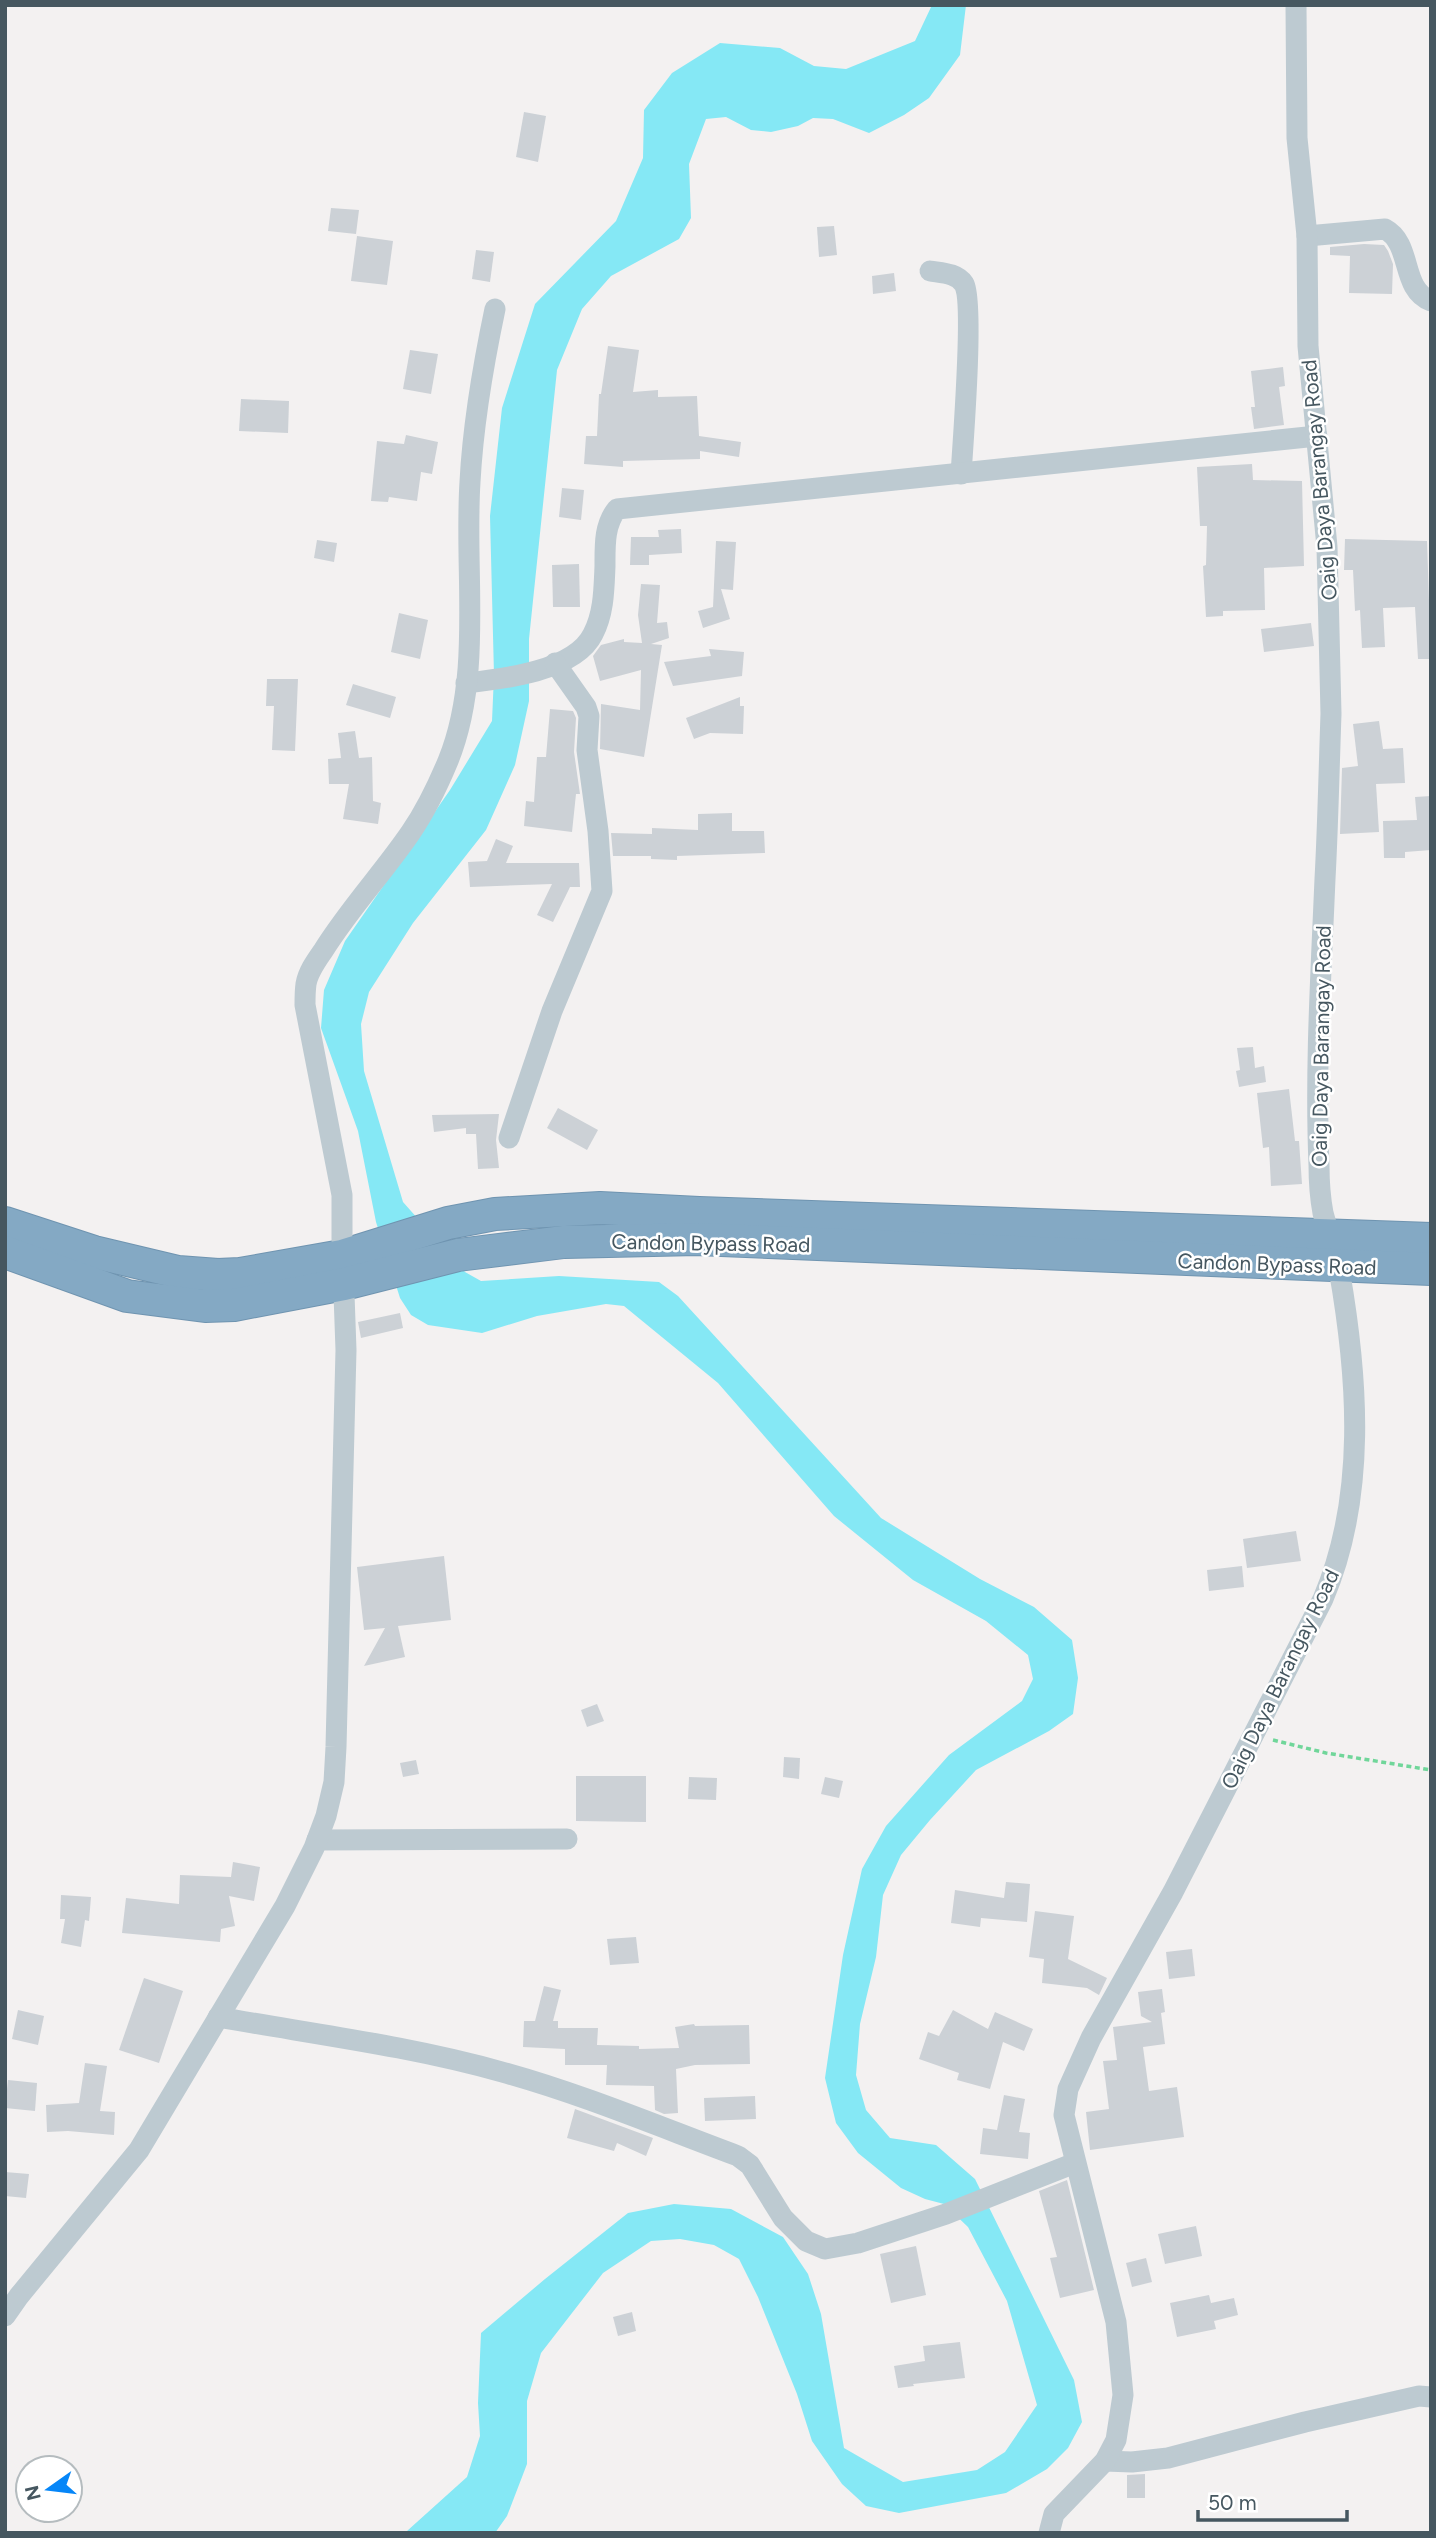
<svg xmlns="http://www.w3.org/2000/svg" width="1436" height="2538" viewBox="0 0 1436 2538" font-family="Figtree,sans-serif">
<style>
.water{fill:#85e8f5}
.building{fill:#ccd1d6}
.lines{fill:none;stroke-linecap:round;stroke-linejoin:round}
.highway-casing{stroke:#6f94b0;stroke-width:34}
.path{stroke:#70d69a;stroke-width:3.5;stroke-dasharray:5 3.5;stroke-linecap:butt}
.minor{stroke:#bdcad1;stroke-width:21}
.highway{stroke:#84a9c4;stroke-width:32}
.labels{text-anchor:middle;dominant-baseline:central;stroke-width:5;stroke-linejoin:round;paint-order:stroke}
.street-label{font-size:21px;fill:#465760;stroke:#fff}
</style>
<rect width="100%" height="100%" fill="#f3f1f1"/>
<!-- water -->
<polygon class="water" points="932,5 966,5 960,55 929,98 904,115 869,133 833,119 813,118 798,126 771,132 751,130 726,117 706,119 689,164 691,218 679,239 611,276 582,309 557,370 529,639 529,701 515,765 486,830 413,923 369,992 361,1024 364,1071 403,1202 465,1272 481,1281 559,1276 659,1282 678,1296 881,1518 980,1579 1034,1607 1072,1640 1078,1678 1073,1714 1049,1731 976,1770 930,1820 901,1855 883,1895 876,1957 860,2024 856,2075 866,2110 890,2138 936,2145 975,2179 1074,2380 1082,2422 1068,2448 1047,2469 1006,2493 899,2513 866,2506 842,2484 812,2441 797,2394 758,2297 739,2259 714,2245 680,2239 651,2241 603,2273 541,2353 527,2401 527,2464 507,2516 495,2533 401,2533 407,2531 467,2477 480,2436 478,2403 481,2333 545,2279 628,2213 674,2204 731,2209 783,2237 808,2274 821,2314 844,2448 903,2482 977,2470 1005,2452 1037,2405 1007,2301 968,2227 944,2204 925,2199 901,2188 858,2153 836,2123 825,2078 843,1955 862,1869 886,1826 949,1755 1022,1701 1033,1679 1028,1655 986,1621 913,1580 834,1516 718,1383 624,1306 606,1304 537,1316 482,1333 428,1325 411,1315 400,1298 376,1222 358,1131 321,1028 324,990 345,941 450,790 492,721 494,675 490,516 502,408 535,304 616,221 643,158 644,110 672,73 720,43 780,48 814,66 846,69 915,41"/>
<!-- building -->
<g class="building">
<polygon points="524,112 546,116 538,162 516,157"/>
<polygon points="331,208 359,210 356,234 328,231"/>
<polygon points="834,226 837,255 819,257 817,227"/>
<polygon points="357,236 393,241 387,285 351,281"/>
<polygon points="1364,244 1384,245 1388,251 1393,264 1392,294 1349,293 1350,256 1330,255 1330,247"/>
<polygon points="476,250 494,252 490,282 472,279"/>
<polygon points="894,273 896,291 873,294 872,276"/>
<polygon points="608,346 639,350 633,392 658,390 658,397 697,396 699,436 741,442 739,457 700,451 700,459 623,461 623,467 584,464 586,436 597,436 599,394 601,394"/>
<polygon points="410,350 438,354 431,394 403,389"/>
<polygon points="1283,367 1285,386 1279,387 1284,425 1254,429 1251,407 1255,407 1251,371"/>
<polygon points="241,399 289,401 288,433 239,431"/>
<polygon points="406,435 438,442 432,474 421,472 417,501 389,497 388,502 371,501 377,441 404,444"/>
<polygon points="1252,464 1253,480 1302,481 1304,566 1264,568 1265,610 1223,611 1223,616 1206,617 1203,566 1206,565 1207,526 1200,526 1197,467"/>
<polygon points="562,488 584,490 581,520 559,517"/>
<polygon points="681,529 682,553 649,555 649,565 630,565 631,537 659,537 658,530"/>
<polygon points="1345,539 1427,541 1431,659 1418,659 1415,607 1383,608 1385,647 1362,648 1360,610 1355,611 1353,570 1344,570"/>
<polygon points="317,540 337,543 334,562 314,558"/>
<polygon points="716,541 736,542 733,590 721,589 730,619 703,628 698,611 713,607"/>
<polygon points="579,564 580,607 553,607 552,565"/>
<polygon points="641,584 660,585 657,623 667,622 669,638 651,644 662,645 644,757 600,749 601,704 640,710 641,670 600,681 593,656 601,645 624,639 624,642 642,643 638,615"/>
<polygon points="399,613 428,620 420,659 391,652"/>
<polygon points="1311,623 1314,646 1264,652 1261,629"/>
<polygon points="709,649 744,652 742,676 673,686 664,662 711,656"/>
<polygon points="267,679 298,679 295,751 272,750 274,706 266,706"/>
<polygon points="353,684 396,697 390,718 346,705"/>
<polygon points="740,697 740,706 744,706 743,734 710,733 694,739 686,718"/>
<polygon points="550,709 573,711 576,718 574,752 580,794 576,794 572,832 524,826 526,801 534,802 537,757 546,757"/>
<polygon points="1379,721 1383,749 1403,748 1405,783 1376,784 1379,832 1340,834 1342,768 1358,766 1353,724"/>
<polygon points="355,731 359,758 372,757 373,801 381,803 378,824 343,819 349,784 329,784 328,759 341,758 338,733"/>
<polygon points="1431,796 1431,850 1405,852 1405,858 1384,858 1383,821 1417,820 1415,797"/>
<polygon points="732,813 732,831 764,831 765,853 677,856 677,860 651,859 651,856 613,856 611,833 652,834 652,828 698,830 698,814"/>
<polygon points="496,839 513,846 506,863 579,863 580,887 570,887 553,922 537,915 552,884 470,887 468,862 487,861"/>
<polygon points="1253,1047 1255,1068 1264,1066 1266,1082 1239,1087 1236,1071 1240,1070 1237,1048"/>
<polygon points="1289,1089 1295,1141 1299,1141 1302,1184 1271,1186 1269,1147 1263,1148 1257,1093"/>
<polygon points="558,1108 598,1130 587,1150 547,1128"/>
<polygon points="499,1114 496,1140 499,1168 478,1169 476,1134 466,1134 466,1128 434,1132 432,1115"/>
<polygon points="400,1313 403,1328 361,1338 358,1322"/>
<polygon points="1296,1531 1301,1561 1247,1568 1243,1539"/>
<polygon points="444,1556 451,1620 398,1626 405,1657 364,1666 385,1628 364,1630 357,1567"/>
<polygon points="1242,1566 1244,1587 1209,1591 1207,1570"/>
<polygon points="597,1704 604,1721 587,1727 581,1710"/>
<polygon points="784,1757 800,1758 799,1779 783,1777"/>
<polygon points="416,1760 419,1774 403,1777 400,1763"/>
<polygon points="576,1776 646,1776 646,1822 576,1821"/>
<polygon points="689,1777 717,1778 716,1800 688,1799"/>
<polygon points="825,1777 843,1781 839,1798 821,1794"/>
<polygon points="233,1862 260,1867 254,1901 229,1896 235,1926 221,1929 220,1942 122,1933 126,1898 179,1904 180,1875 231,1877"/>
<polygon points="1006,1882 1030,1884 1027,1922 981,1918 980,1927 951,1923 955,1890 1004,1898"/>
<polygon points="61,1895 91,1897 89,1921 85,1920 81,1947 61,1943 65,1919 60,1919"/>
<polygon points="1035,1911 1074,1916 1068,1959 1107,1978 1099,1995 1087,1988 1042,1983 1044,1959 1029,1957"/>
<polygon points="636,1937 639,1963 610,1965 607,1939"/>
<polygon points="1192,1949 1195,1976 1169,1979 1166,1952"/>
<polygon points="144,1978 183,1991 159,2063 119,2050"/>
<polygon points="544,1986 561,1990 553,2021 558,2021 558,2028 598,2028 597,2045 639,2046 639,2049 679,2048 675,2027 694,2024 695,2026 749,2025 750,2064 695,2065 676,2069 678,2113 664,2114 655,2110 654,2086 606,2085 607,2065 565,2065 565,2049 523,2047 524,2021 535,2021"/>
<polygon points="1162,1989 1165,2012 1161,2013 1165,2044 1143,2047 1149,2091 1177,2087 1184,2137 1090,2150 1086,2112 1109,2109 1103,2061 1117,2060 1113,2027 1152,2022 1141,2016 1138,1992"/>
<polygon points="18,2010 44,2016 38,2045 12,2039"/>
<polygon points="953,2010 988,2029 995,2012 1033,2029 1024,2051 1003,2042 990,2089 957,2080 959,2073 919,2059 928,2032 939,2036"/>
<polygon points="85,2063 107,2066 100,2111 115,2112 114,2135 68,2131 47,2132 46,2105 79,2103"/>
<polygon points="8,2080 37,2083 35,2111 5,2108"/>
<polygon points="1004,2095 1025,2099 1019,2132 1030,2133 1028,2159 980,2154 983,2128 997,2130"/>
<polygon points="755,2096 756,2119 705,2121 704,2098"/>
<polygon points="575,2109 653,2138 646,2156 617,2143 614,2151 567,2138"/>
<polygon points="5,2172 29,2174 26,2198 5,2196"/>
<polygon points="1067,2180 1094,2290 1060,2298 1050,2258 1057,2257 1039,2191"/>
<polygon points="1196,2226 1202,2256 1165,2264 1158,2234"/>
<polygon points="916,2246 926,2295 891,2303 880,2254"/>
<polygon points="1146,2258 1152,2282 1132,2287 1126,2263"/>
<polygon points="1209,2295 1211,2303 1234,2298 1238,2315 1214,2321 1216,2329 1177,2337 1170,2303"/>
<polygon points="632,2312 636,2331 618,2336 613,2317"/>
<polygon points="960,2342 965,2378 913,2384 914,2386 898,2388 894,2366 925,2361 923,2346"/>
<polygon points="1145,2474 1145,2498 1127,2498 1127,2475"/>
</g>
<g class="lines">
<!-- highway casing -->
<g class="highway-casing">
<g id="highway">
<polyline points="5,1223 94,1252 178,1272 218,1275 240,1274 342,1256 448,1223 495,1214 600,1208 699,1213 1431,1239"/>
<polyline points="5,1252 127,1296 205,1306 234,1305 344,1284 458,1255 564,1242 697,1239 1431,1269"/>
</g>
</g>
<!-- path -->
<polyline class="path" points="1273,1740 1326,1753 1431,1770"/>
<!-- minor -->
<g class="minor">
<path d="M1307 236 1385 229C1413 244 1400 289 1431 301"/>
<path d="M930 271C942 273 957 273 964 284 974 301 963 444 961 474"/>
<path d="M466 683C503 679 575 671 593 634 604 613 604 589 605 566 605 546 604 525 617 509L1317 436"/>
<polyline points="509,1138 552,1011 602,891 598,831 587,750 589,716 586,707 555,663"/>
<polyline points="317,1840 567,1839"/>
<path d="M218 2017C313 2034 410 2046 502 2072 582 2094 660 2127 738 2156L750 2165 783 2218 806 2241 825 2249 858 2243 946 2214 1075 2163"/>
<path d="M5 2316 19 2296 139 2150 285 1906 314 1848 326 1816 334 1782 336 1747 346 1350 342 1238V1195L305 1005C305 998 305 991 306 984 308 972 316 961 323 951 349 909 383 873 411 832 426 810 438 785 448 761 483 675 464 573 470 482 473 424 483 366 495 309"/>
<polyline points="1105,2461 1132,2462 1168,2458 1305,2422 1419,2396 1431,2397"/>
<path d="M1049 2533 1054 2514 1105 2461 1116 2440 1123 2395 1116 2322 1064 2115 1068 2089 1091 2038 1173 1892 1323 1599C1367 1496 1358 1377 1339 1269 1335 1250 1328 1232 1323 1213 1320 1197 1319 1181 1319 1165 1315 1070 1321 974 1325 879 1328 824 1329 769 1331 714L1327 547 1308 346 1307 236 1297 138 1296 5"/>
</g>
<!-- highway -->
<use href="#highway" class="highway"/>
</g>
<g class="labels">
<!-- street labels -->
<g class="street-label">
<text transform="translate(1319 480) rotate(-95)">Oaig Daya Barangay Road</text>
<text transform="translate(1321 1046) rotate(-89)">Oaig Daya Barangay Road</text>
<text transform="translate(711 1243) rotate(1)">Candon Bypass Road</text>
<text transform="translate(1277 1264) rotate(2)">Candon Bypass Road</text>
<text transform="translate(1280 1679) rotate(-64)">Oaig Daya Barangay Road</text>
</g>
</g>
<!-- border -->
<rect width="1436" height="2538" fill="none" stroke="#465760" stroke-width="14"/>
<!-- north arrow -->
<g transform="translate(49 2489) rotate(256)"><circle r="33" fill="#ffffff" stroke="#b5bcbf" stroke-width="2"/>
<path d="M0-5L12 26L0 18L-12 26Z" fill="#0686f8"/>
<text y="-10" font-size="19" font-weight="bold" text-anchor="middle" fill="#465760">N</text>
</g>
<!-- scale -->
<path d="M1198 2510v10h149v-10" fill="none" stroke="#465760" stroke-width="3.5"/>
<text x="1208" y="2510" font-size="21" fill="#465760" stroke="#ffffff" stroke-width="5" paint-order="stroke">50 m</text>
</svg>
